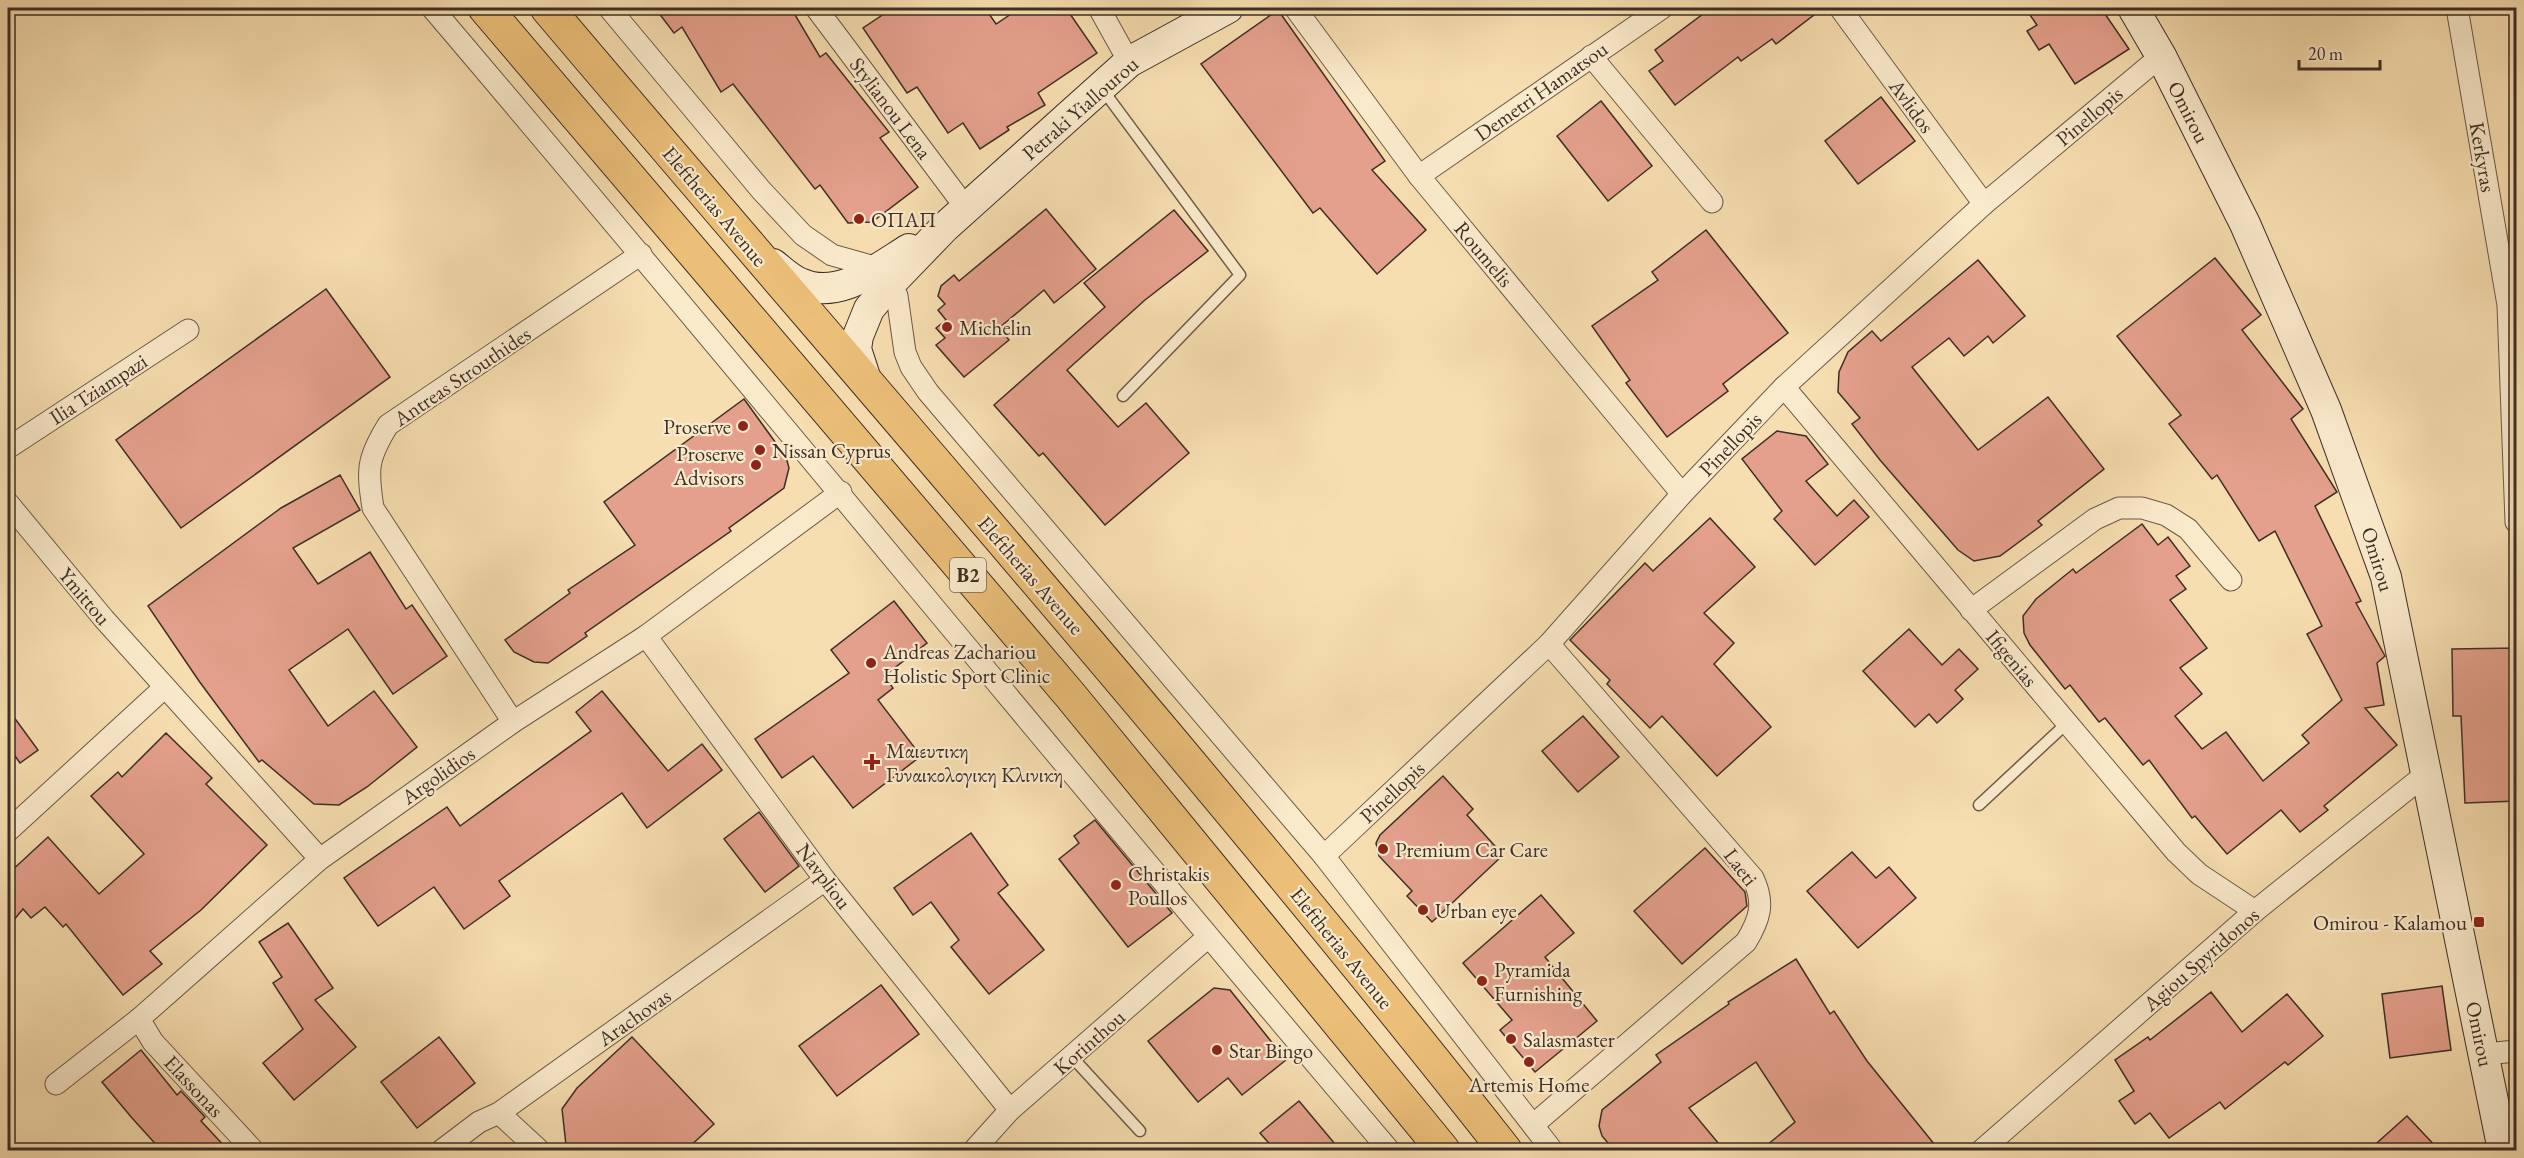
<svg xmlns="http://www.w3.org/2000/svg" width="2524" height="1158" viewBox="0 0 2524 1158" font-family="'EB Garamond',serif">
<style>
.building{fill:#e4a08c;stroke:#3d2e26;stroke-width:1.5}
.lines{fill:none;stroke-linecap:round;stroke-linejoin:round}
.lane-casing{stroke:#6c5a48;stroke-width:13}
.street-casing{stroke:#6c5a48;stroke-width:23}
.secondary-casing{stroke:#3d2e26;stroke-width:32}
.highway-casing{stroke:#3d2e26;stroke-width:35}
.lane{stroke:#faeacc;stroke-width:10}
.street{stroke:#faeacc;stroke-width:21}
.secondary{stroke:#faeacc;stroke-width:30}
.highway{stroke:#ecbf78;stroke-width:33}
.poi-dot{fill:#8f2418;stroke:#faeacc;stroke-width:2}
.labels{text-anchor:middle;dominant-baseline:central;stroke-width:4.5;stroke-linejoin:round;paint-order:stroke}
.shield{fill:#faeacc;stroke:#766658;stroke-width:1.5}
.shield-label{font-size:20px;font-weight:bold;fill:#3d2e26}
.street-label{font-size:21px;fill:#3d2e26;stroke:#faeacc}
.poi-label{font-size:21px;fill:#3d2e26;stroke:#faeacc;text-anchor:start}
</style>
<rect width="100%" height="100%" fill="#f7deb0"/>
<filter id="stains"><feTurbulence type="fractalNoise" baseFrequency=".00333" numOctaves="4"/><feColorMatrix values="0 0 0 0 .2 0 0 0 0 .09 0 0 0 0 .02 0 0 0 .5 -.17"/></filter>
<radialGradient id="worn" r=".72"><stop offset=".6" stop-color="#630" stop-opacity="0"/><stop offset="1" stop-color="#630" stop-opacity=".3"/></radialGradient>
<!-- building -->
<g class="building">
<polygon points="655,8 791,8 820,57 826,53 889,132 880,138 918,187 872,222 848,223 820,185 815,189 733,84 721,92 682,27 674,33"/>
<polygon points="893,8 985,8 996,24 1020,8 1066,8 1097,53 1038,93 1045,105 1007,127 1009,130 980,149 963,123 948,133 917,87 907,93 863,28"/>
<polygon points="1711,8 1823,8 1776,44 1772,39 1741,61 1738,57 1675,105 1649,71 1663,61 1655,50"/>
<polygon points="2025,8 2101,8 2129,49 2075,84 2049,44 2039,50 2027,31 2037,25"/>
<polygon points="1278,10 1385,161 1372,170 1426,230 1377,274 1320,208 1313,213 1201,64"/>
<polygon points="1881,97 1915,141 1858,184 1825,141"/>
<polygon points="1601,101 1652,166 1608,201 1557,136"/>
<polygon points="1046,209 1096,269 1054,303 1044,290 999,328 1009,340 964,377 936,345 945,338 936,328 946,320 938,310 945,304 938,296 941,286 954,275 959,281"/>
<polygon points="1174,210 1208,251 1145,300 1067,370 1118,427 1146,403 1189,453 1105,525 1043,453 1039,456 994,405 1105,307 1084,283"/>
<polygon points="1706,230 1788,333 1723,384 1728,391 1667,437 1626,383 1630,380 1592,326 1658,280 1652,272"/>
<polygon points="2215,258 2261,315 2242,330 2303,409 2291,419 2337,492 2315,506 2361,601 2356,603 2385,656 2377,663 2384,705 2365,708 2397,745 2324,806 2328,810 2300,832 2281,810 2227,854 2195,816 2192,818 2149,760 2143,765 2105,718 2099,722 2070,685 2065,689 2030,645 2024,633 2023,616 2036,599 2073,569 2076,573 2142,524 2158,545 2168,537 2190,566 2176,576 2186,589 2170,600 2207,648 2180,668 2202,694 2175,716 2202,749 2226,732 2263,781 2309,743 2302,735 2342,700 2307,634 2322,626 2275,531 2259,541 2217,475 2212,479 2169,424 2181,415 2117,336"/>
<polygon points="1978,260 2025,316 1993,343 1988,336 1964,356 1949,338 1912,367 1978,450 2048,397 2104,469 2038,521 2042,525 2000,556 1974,561 1958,550 1880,460 1852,424 1860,418 1838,392 1839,372 1848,352 1872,331 1881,341"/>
<polygon points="326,289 390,377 181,528 116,440"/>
<polygon points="744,399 786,457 789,468 784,488 729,528 731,531 585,633 587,636 548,663 534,662 514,652 505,640 570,593 568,590 635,545 604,502"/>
<polygon points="1777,431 1806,436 1828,464 1806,481 1837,516 1854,500 1869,517 1815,565 1774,519 1782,511 1742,459"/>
<polygon points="340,475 360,510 293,548 318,584 370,552 406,609 412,605 447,656 393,694 348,629 289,670 328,726 374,691 417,747 367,787 339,805 314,804 262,760 259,762 199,681 148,606 281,508"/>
<polygon points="1710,518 1755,567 1704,613 1734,643 1714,664 1771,727 1717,776 1662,716 1650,728 1607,684 1610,680 1570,640 1645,563 1653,571"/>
<polygon points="894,601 927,643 884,676 893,688 878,700 921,756 853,808 813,756 782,778 755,739 849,673 831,650"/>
<polygon points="1909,629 1942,665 1959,649 1978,669 1955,690 1963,699 1937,723 1929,714 1915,727 1863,671"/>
<polygon points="2517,648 2517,801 2465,803 2461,716 2453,716 2452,649"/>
<polygon points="602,691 668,771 702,744 722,770 647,828 622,793 499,881 510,896 464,929 434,887 378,926 344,878 447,807 460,826 591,731 576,712"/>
<polygon points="8,709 38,750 20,763 8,746"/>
<polygon points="1583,716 1619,757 1578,792 1542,751"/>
<polygon points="166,733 212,778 206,784 267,845 201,910 150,951 162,964 123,995 66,924 63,927 45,907 31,918 23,909 8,927 8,874 48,837 99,894 144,854 91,796 118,772 122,777"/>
<polygon points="1443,776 1473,809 1467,815 1503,855 1432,922 1407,896 1412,891 1379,856 1376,843 1380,835"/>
<polygon points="759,812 799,866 765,892 724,839"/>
<polygon points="1095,820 1172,913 1128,947 1059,859 1079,843 1074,836"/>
<polygon points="971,833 1008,885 998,893 1044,950 989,994 951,947 959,940 931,902 913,915 894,888"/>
<polygon points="1705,848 1745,892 1747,906 1682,964 1634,911"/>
<polygon points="1852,852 1876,878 1889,867 1916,898 1858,948 1807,891"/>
<polygon points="1541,895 1574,933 1545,957 1597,1021 1535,1072 1500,1030 1512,1020 1463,963"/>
<polygon points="288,923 333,988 315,1000 356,1047 294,1100 263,1063 303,1029 273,983 282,977 259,942"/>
<polygon points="1796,959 1830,1014 1834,1011 1867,1061 1939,1150 1761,1150 1795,1122 1756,1062 1689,1108 1724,1150 1614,1150 1602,1136 1599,1126 1602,1110 1661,1062 1656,1055 1729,1004 1728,1002"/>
<polygon points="881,985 919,1034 837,1096 799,1046"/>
<polygon points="2442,986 2451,1050 2390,1058 2382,994"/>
<polygon points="1214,988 1230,990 1286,1060 1242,1095 1228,1078 1198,1102 1148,1041"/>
<polygon points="2211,992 2242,1032 2287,994 2323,1036 2288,1065 2285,1062 2225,1109 2220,1102 2169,1138 2150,1113 2135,1124 2119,1101 2134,1091 2115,1060 2148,1037 2150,1040"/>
<polygon points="439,1037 475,1083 417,1128 381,1082"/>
<polygon points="632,1037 714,1124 686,1150 571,1150 566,1145 562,1109 577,1088"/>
<polygon points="141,1050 177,1095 181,1091 205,1117 201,1121 228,1150 161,1150 132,1118 102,1082"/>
<polygon points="1299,1101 1340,1150 1275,1150 1260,1133"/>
<polygon points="2407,1116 2439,1150 2369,1150"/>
</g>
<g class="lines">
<!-- lane casing -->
<g class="lane-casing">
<g id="lane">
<polyline points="1103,90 1240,275 1123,396"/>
<polyline points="1979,805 2067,723"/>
<polyline points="1072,1057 1140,1131"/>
</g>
</g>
<!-- street casing -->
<g class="street-casing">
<g id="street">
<path d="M432 8C754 386 1067 772 1389 1150"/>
<polyline points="609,8 761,190 803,235 832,255 878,268 897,296 905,352 911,367 928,392 1324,856 1552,1150"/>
<polyline points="816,8 966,208"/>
<polyline points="1099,8 1129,62"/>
<polyline points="1295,8 1419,176 1682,494"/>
<polyline points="1840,8 1984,204"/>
<polyline points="2457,8 2508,305 2516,522"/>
<polyline points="1591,56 1712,202"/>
<polyline points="1419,176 1662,8"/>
<polyline points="1784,387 2176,852 2199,874 2255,911"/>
<polyline points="8,448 188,330"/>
<polyline points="8,503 104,619 320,859"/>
<polyline points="1971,610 2095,519 2119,508 2142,508 2166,515 2188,529 2231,580"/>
<polyline points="646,636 825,880 1010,1110"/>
<path d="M513 722 373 508C367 469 367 459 388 425L641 254"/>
<polyline points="8,831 165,687"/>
<polyline points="1324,856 1549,644 1682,494 1784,387 1984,204 2161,56"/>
<polyline points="139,1019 153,1042 253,1150"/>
<polyline points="2485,1054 2516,1051"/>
<polyline points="56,1084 139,1019 320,859 513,722 646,636 841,492"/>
<polyline points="499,1113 539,1150"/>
<path d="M1533 1125 1746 942C1760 919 1765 903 1753 878L1549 644"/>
<polyline points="442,1150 479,1122 499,1113 825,880"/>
<polyline points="974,1150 1010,1110 1208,937"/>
<polyline points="1982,1150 2255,911 2426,774"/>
</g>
</g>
<!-- secondary casing -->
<g class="secondary-casing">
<g id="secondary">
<polyline points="2133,8 2161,56 2245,224 2326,410 2386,577 2503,1150"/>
<path d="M773 264C782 271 790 279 800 283 838 301 878 268 909 249"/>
<polyline points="867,383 856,349 858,336 869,309 890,284 945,227 1129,62 1228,8"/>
</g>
</g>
<!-- highway casing -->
<g class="highway-casing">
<g id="highway">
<polyline points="485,8 1070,695 1443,1150"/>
<path d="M547 8C868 387 1198 760 1505 1150"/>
</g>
</g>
<!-- lane -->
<use href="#lane" class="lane"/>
<!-- street -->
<use href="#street" class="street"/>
<!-- secondary -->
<use href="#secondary" class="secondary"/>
<!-- highway -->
<use href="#highway" class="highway"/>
</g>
<!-- markers -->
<g class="poi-dot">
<circle cx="859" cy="219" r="6"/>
<circle cx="947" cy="327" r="6"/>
<circle cx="743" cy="426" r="6"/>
<circle cx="760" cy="450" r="6"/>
<circle cx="756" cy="465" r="6"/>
<circle cx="871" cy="663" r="6"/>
<path d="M869 753h6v6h6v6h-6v6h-6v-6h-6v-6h6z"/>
<circle cx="1383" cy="849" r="6"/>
<circle cx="1116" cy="885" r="6"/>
<circle cx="1423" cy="910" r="6"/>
<rect x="2473" y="916" width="12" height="12" rx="3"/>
<circle cx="1482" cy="981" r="6"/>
<circle cx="1511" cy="1039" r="6"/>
<circle cx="1217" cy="1050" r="6"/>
<circle cx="1529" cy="1062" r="6"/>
</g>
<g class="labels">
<!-- shield labels -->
<rect class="shield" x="950" y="558" width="36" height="34" rx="4.5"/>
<g class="shield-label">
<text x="968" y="575">B2</text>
</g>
<!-- street labels -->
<g class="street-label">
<text transform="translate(1541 91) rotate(-35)">Demetri Hamatsou</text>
<text transform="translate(1912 106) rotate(54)">Avlidos</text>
<text transform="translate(891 108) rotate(53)">Stylianou Lena</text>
<text transform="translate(1080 108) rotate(-41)">Petraki Yiallourou</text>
<text transform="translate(2189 112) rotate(63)">Omirou</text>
<text transform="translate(2089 116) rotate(-40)">Pinellopis</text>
<text transform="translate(2483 157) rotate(80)">Kerkyras</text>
<text transform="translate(715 206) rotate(50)">Eleftherias Avenue</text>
<text transform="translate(1484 254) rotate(50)">Roumelis</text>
<text transform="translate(462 376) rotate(-34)">Antreas Strouthides</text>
<text transform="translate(98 389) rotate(-33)">Ilia Tziampazi</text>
<text transform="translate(1730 444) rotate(-46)">Pinellopis</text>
<text transform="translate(2378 559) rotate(73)">Omirou</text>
<text transform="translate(1031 575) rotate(49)">Eleftherias Avenue</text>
<text transform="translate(85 596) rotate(50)">Ymittou</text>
<text transform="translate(2012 658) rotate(50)">Ifigenias</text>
<text transform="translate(438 775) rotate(-35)">Argolidios</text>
<text transform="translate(1392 792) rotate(-43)">Pinellopis</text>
<text transform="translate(1741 867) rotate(53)">Laeti</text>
<text transform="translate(824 876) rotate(53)">Navpliou</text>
<text transform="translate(1342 948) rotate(51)">Eleftherias Avenue</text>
<text transform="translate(2201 959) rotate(-41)">Agiou Spyridonos</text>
<text transform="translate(634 1017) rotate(-35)">Arachovas</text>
<text transform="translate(2480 1034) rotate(78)">Omirou</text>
<text transform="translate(1089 1042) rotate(-41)">Korinthou</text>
<text transform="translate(194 1086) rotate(47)">Elassonas</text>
</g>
<!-- poi labels -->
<g class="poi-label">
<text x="871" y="219">ΟΠΑΠ</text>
<text x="959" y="327">Michelin</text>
<text x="731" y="426" text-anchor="end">Proserve</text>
<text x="772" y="450">Nissan Cyprus</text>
<text x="744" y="453" text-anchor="end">Proserve<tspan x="744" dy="24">Advisors</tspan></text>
<text x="883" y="651">Andreas Zachariou<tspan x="883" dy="24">Holistic Sport Clinic</tspan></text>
<text x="886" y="750">Μαιευτικη<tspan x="886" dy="24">Γυναικολογικη Κλινικη</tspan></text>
<text x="1395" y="849">Premium Car Care</text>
<text x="1128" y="873">Christakis<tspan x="1128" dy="24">Poullos</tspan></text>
<text x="1435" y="910">Urban eye</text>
<text x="2467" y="922" text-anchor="end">Omirou - Kalamou</text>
<text x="1494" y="969">Pyramida<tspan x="1494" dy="24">Furnishing</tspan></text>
<text x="1523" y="1039">Salasmaster</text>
<text x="1229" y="1050">Star Bingo</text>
<text x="1529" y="1084" text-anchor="middle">Artemis Home</text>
</g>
</g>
<!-- margin -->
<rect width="2524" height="1158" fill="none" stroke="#f7deb0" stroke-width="30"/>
<rect x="9" y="9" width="2506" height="1140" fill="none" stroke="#3d2e26" stroke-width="3"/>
<rect x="15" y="15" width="2494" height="1128" fill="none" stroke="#3d2e26" stroke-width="1.5"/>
<!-- scale -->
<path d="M2299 60v9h81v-9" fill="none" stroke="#3d2e26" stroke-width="3"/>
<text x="2308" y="60" font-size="18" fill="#3d2e26" stroke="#faeacc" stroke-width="4.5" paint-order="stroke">20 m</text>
<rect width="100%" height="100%" filter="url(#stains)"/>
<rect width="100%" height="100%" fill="url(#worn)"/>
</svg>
